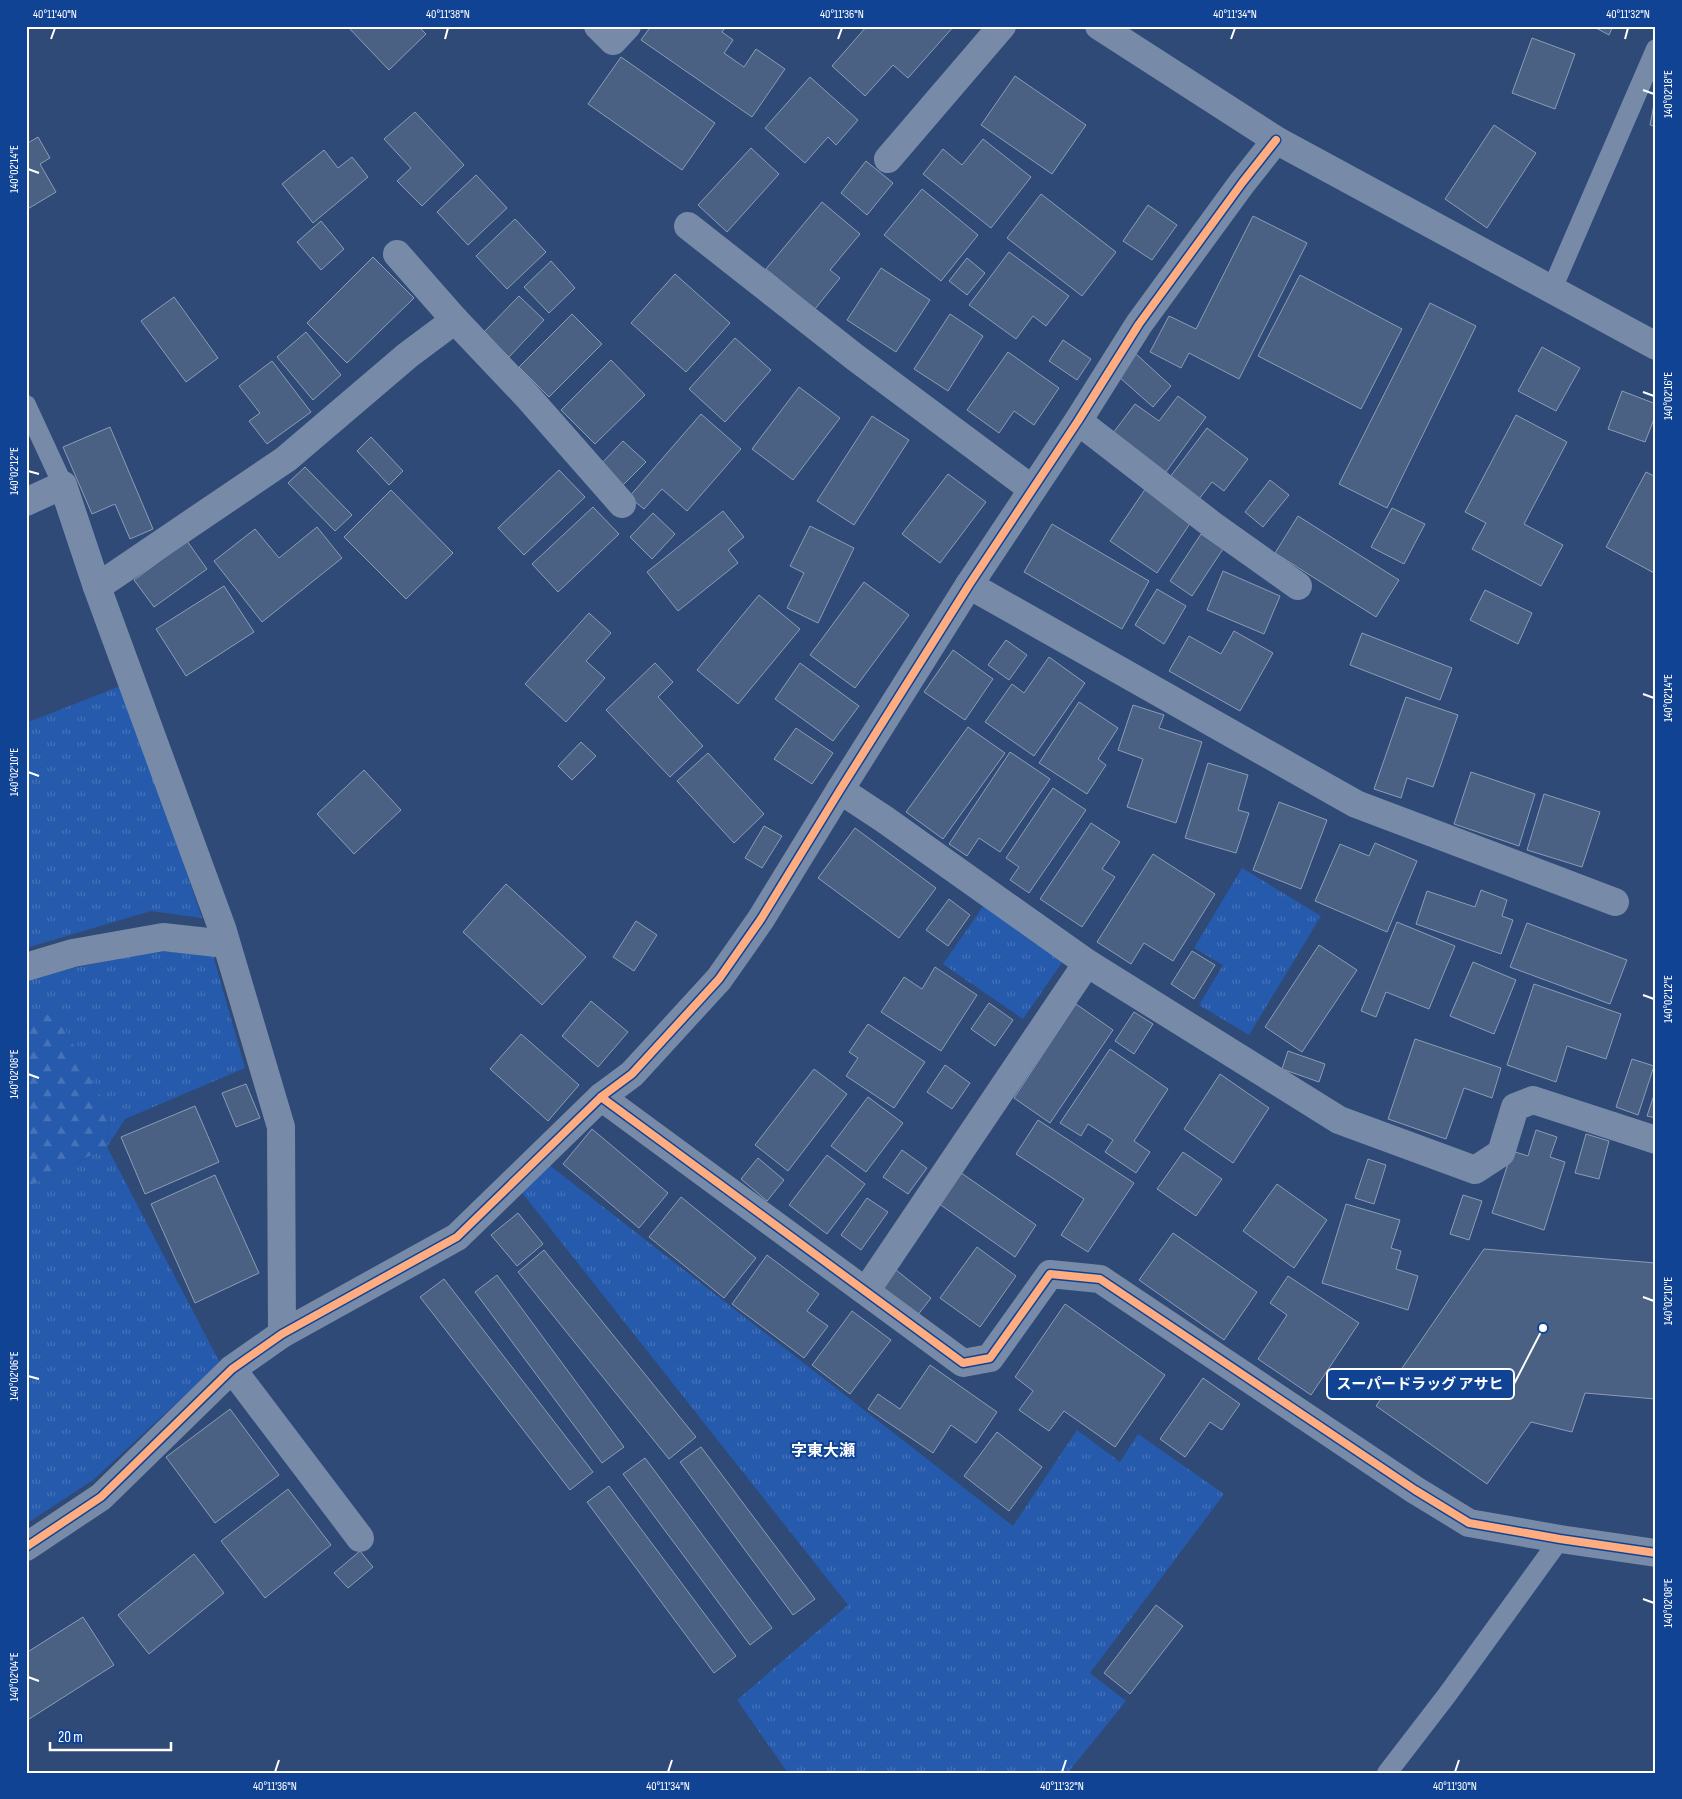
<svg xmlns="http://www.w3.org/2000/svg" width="1682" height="1799" viewBox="0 0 1682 1799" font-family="'Sofia Sans Condensed','Noto Sans JP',sans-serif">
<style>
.grass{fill:url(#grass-tufts)}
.forest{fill:url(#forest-firs)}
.building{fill:#4a6184;stroke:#8c9cb6}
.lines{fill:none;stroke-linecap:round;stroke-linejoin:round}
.service{stroke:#778ba9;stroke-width:20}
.minor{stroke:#778ba9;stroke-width:28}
.tertiary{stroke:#778ba9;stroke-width:28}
.cycleway-casing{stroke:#114394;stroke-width:11}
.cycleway{stroke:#ffac80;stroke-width:8}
.ticks{fill:none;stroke:#fff;stroke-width:2}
.labels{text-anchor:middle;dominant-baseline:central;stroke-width:4;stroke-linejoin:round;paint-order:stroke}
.quarter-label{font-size:16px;font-weight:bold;fill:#fff;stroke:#114394}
.leader{fill:none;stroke:#fff;stroke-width:2}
.callout-dot{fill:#fff;stroke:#114394;stroke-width:2}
.callout{fill:#114394;stroke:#fff;stroke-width:2}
.callout-label{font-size:15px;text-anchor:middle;font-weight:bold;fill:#fff}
.neatline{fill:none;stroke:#fff;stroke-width:2}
.ticks-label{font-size:12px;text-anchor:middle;fill:#fff}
</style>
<defs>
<pattern id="grass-tufts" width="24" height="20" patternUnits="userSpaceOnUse" patternTransform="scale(1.25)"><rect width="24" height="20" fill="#255aac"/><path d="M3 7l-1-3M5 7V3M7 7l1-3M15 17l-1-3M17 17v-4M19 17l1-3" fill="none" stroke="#4673b8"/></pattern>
<pattern id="forest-firs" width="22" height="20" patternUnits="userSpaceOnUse" patternTransform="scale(1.25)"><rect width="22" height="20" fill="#255aac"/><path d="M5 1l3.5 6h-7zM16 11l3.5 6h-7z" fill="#4673b8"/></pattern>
</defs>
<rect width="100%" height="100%" fill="#2f4a76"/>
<!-- grass -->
<g class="grass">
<polygon points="123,685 202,918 151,911 26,948 26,723"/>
<polygon points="1242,868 1321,916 1249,1035 1199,1005 1223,965 1194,948"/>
<polygon points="984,905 1063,961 1023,1019 943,964"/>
<polygon points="155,951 213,955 245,1068 125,1119 107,1147 220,1363 93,1480 26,1524 26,1188 107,1147 109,1113 59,1018 26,1008 26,977 59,971"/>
<polygon points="548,1164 1013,1526 1077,1430 1120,1462 1138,1434 1224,1494 1090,1673 1126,1701 1070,1770 1072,1773 788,1773 737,1700 848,1605 520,1190"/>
</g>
<!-- forest -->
<polygon class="forest" points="26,1008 59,1018 109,1112 107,1147 26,1188"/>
<!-- building -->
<g class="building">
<polygon points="347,26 418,26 426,34 389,70"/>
<polygon points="651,26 726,26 722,32 733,40 724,53 744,67 756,49 785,69 752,117 641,40"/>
<polygon points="867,26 954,26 908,78 893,65 865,96 832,66"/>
<polygon points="1592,26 1613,26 1609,35"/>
<polygon points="1532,38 1575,54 1555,109 1512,93"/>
<polygon points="621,57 715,123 682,170 588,104"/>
<polygon points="1015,76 1086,125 1052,174 981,125"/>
<polygon points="810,77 858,120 836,145 828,137 805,163 765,128"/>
<polygon points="1655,99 1656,99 1656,127 1650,125"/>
<polygon points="415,112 464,165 422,206 397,181 411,168 384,139"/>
<polygon points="1494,125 1536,153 1487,228 1445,199"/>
<polygon points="38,137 50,158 40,164 56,192 26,210 26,144"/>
<polygon points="983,139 1031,177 991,228 923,174 943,149 962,165"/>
<polygon points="751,148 779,174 727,232 698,205"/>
<polygon points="324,150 338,168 352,157 368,177 313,223 282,184"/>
<polygon points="866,161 893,183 867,215 841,193"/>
<polygon points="476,175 507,208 468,245 437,212"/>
<polygon points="922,189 978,235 941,281 884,235"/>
<polygon points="1041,194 1116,252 1082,296 1007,238"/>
<polygon points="822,202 860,234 830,270 840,278 815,309 766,269"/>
<polygon points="1148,205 1177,225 1152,260 1123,241"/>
<polygon points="1253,216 1307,243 1239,379 1189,353 1181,368 1150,352 1169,316 1196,329"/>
<polygon points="515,219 546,252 507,289 476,256"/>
<polygon points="321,221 344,249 321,270 297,242"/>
<polygon points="1009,252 1069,296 1046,326 1033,316 1016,339 969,305"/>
<polygon points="373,257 414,298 347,363 307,323"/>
<polygon points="967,258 985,273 967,295 949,281"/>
<polygon points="551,261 575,288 549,313 524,287"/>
<polygon points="881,268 930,300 896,352 847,320"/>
<polygon points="675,274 730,323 686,372 631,323"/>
<polygon points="1300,275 1402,329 1361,409 1258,356"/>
<polygon points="519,296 544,320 509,357 484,332"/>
<polygon points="174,297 218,358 186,382 141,321"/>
<polygon points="1430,303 1476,326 1387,508 1339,484"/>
<polygon points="572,314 602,344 549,397 519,367"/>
<polygon points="950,314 983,336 948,391 914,369"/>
<polygon points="306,332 341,375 313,400 277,357"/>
<polygon points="735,338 771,370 725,422 689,389"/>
<polygon points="1063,340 1091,359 1077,380 1049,361"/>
<polygon points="1542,347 1580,368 1556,411 1518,391"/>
<polygon points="1008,352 1059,388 1034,425 1014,411 999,433 967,410"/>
<polygon points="1136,354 1171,386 1153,407 1118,376"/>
<polygon points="611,360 645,395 595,444 561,410"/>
<polygon points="272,361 311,412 267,444 249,421 260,413 239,386"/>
<polygon points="799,387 840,418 793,480 752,449"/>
<polygon points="1622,391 1656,404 1656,414 1645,442 1608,429"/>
<polygon points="1178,396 1206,417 1163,476 1110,437 1135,404 1159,421"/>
<polygon points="701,414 741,449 687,511 662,489 644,509 629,497"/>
<polygon points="1516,415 1567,442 1524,524 1563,545 1541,586 1472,549 1486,523 1465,512"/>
<polygon points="872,416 909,440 854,525 817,501"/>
<polygon points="110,427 153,529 130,539 115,504 92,514 63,447"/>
<polygon points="1207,428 1248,459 1224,491 1212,482 1199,499 1170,477"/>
<polygon points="371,437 403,471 389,485 357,451"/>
<polygon points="623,441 646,462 622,486 600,465"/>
<polygon points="305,467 352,515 335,531 288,483"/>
<polygon points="559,470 585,497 524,555 498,528"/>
<polygon points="1646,472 1656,477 1656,574 1606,547"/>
<polygon points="948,474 986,502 940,563 902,534"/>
<polygon points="1270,480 1289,495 1263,527 1245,512"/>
<polygon points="1146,488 1193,519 1157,573 1110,541"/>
<polygon points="391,490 453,553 406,599 344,537"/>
<polygon points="593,507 619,534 558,592 532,564"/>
<polygon points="1392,508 1425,524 1404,564 1371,547"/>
<polygon points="723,511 744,537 728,550 738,563 678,611 647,572"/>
<polygon points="653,513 675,534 652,559 630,537"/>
<polygon points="1298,516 1399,580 1376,617 1275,553"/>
<polygon points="1052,524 1149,581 1122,629 1024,572"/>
<polygon points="810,526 854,548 818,623 787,608 804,573 790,566"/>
<polygon points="317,527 342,558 262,622 214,561 255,529 279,558"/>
<polygon points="1201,534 1223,549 1192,596 1170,581"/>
<polygon points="187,541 207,569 154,607 134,580"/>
<polygon points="1223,571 1280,596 1264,634 1207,610"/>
<polygon points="864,582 909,615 855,688 810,655"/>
<polygon points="224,586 254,632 186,676 156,629"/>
<polygon points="1157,589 1186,606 1164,644 1135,625"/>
<polygon points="1485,590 1532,613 1518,644 1470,620"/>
<polygon points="759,595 800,629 738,704 697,670"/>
<polygon points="589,613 611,633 586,661 605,678 566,722 525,684"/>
<polygon points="1234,631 1273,653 1240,711 1169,671 1189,636 1221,654"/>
<polygon points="1362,633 1452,668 1440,700 1350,665"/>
<polygon points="1006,640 1027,655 1009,680 988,665"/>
<polygon points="953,650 993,679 965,720 924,692"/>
<polygon points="1049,657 1085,683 1034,756 985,722 1012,684 1024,693"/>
<polygon points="655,663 673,682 658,697 703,746 670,777 606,710"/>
<polygon points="800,663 859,706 833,741 775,699"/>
<polygon points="1406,697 1458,715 1433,787 1407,778 1401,798 1374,789"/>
<polygon points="1079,702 1118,728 1098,759 1106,765 1087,794 1039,763"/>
<polygon points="1133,705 1164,715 1159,728 1202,742 1176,823 1127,807 1143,759 1118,750"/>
<polygon points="968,727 1005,753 943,839 906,812"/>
<polygon points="796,728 833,753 812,784 774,759"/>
<polygon points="581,742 596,756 572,780 558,766"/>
<polygon points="1010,752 1050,779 1000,852 979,838 967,856 949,844"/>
<polygon points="708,753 764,814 734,843 677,781"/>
<polygon points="1208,763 1248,775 1238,810 1249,813 1236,853 1185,838"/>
<polygon points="364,770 401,810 354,854 317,814"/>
<polygon points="1471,772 1535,794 1519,846 1454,824"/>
<polygon points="1053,788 1086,810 1029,893 1010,880 1019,867 1006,858"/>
<polygon points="1544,794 1600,812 1582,867 1527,850"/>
<polygon points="1279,802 1327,820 1301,889 1253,870"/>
<polygon points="1091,823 1120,842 1102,869 1115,877 1082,927 1040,899"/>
<polygon points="764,826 782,836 762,868 745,858"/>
<polygon points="855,828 936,888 899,938 818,878"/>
<polygon points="1375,843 1417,861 1387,932 1315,901 1340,844 1369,856"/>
<polygon points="1153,854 1215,894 1173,961 1144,943 1131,964 1097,942"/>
<polygon points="506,884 586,957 542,1005 463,932"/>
<polygon points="1481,890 1507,900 1502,916 1513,920 1501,954 1416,924 1427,891 1475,907"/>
<polygon points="949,899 970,915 948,946 926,930"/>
<polygon points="636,921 657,935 634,971 613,957"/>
<polygon points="1397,922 1455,946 1429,1009 1386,992 1376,1017 1361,1011"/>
<polygon points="1527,923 1627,960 1610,1004 1510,967"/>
<polygon points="1319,945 1357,970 1302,1052 1265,1027"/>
<polygon points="1192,951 1215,965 1194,999 1171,984"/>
<polygon points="1473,962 1516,980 1494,1034 1450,1016"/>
<polygon points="935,967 977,995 941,1051 881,1012 904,977 922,989"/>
<polygon points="1534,984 1621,1014 1606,1059 1567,1046 1556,1082 1507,1065"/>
<polygon points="591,1001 628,1032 598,1067 562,1036"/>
<polygon points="989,1003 1013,1020 995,1046 971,1029"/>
<polygon points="1076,1004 1113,1030 1050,1123 1014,1098"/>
<polygon points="1134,1012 1153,1024 1134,1054 1115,1041"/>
<polygon points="868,1024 925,1062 894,1108 846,1076 858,1058 849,1052"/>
<polygon points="521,1034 579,1085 548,1121 490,1069"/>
<polygon points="1415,1039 1501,1068 1492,1098 1464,1088 1446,1139 1388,1119"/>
<polygon points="1110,1049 1168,1089 1134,1141 1150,1152 1136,1173 1105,1152 1113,1140 1088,1124 1081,1136 1060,1123"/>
<polygon points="1288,1051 1325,1064 1319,1082 1282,1069"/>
<polygon points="1632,1059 1654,1066 1638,1115 1616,1107"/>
<polygon points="945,1065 970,1083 952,1109 927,1092"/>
<polygon points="814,1069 847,1094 788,1171 755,1145"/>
<polygon points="1220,1074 1269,1108 1233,1163 1184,1129"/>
<polygon points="246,1084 260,1118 236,1127 222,1093"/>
<polygon points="1656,1089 1656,1118 1647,1116"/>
<polygon points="868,1097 903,1123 866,1172 831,1146"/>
<polygon points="195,1106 219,1162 145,1194 121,1137"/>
<polygon points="1038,1120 1134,1183 1088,1252 1061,1235 1084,1199 1016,1154"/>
<polygon points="592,1129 668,1193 639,1228 563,1164"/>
<polygon points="1536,1130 1557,1137 1550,1157 1565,1162 1544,1230 1492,1213 1512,1151 1528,1156"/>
<polygon points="1586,1134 1609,1141 1599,1179 1575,1173"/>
<polygon points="902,1150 927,1168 908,1194 883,1177"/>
<polygon points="1183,1152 1222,1179 1196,1216 1157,1189"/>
<polygon points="827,1155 865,1184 827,1234 789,1205"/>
<polygon points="758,1158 784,1180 767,1201 741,1179"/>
<polygon points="1368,1159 1386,1165 1374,1204 1355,1198"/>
<polygon points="957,1170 1036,1225 1015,1257 935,1201"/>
<polygon points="215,1175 259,1273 195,1303 151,1204"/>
<polygon points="1277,1184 1327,1220 1294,1268 1243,1231"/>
<polygon points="1463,1195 1482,1201 1469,1240 1450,1234"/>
<polygon points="681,1197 756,1258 724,1298 649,1237"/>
<polygon points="867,1198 888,1212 861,1250 841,1235"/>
<polygon points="1346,1204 1400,1220 1391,1248 1401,1251 1396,1269 1418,1276 1408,1310 1322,1283"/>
<polygon points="518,1213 543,1244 517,1266 491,1235"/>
<polygon points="1173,1233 1257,1292 1224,1340 1139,1280"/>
<polygon points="977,1247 1016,1276 980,1327 940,1298"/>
<polygon points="1484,1249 1656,1263 1656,1399 1585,1393 1572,1432 1531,1422 1487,1484 1376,1406"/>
<polygon points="544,1250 696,1437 669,1459 518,1272"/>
<polygon points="767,1255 819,1294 807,1311 828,1326 804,1358 732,1304"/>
<polygon points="896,1270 931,1298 917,1316 882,1288"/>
<polygon points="497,1275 624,1447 602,1463 475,1292"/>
<polygon points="1288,1276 1359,1323 1311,1395 1258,1359 1287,1315 1270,1303"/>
<polygon points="444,1279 593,1472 570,1490 420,1297"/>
<polygon points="1065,1304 1165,1375 1115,1447 1064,1411 1049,1431 1019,1410 1033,1391 1015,1377"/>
<polygon points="852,1311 891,1340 850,1394 812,1365"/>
<polygon points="930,1365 997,1412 976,1443 951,1425 933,1453 868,1409 878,1394 900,1409"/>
<polygon points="1203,1378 1240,1404 1222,1430 1210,1422 1185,1457 1160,1439"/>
<polygon points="230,1409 279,1475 215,1523 166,1457"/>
<polygon points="997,1432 1042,1467 1009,1511 964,1476"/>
<polygon points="701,1447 815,1599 793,1615 680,1462"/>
<polygon points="645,1458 772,1628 750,1645 623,1474"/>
<polygon points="609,1486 736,1656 714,1673 587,1502"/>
<polygon points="288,1489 331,1545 265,1598 221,1541"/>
<polygon points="360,1551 373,1567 348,1588 334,1573"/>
<polygon points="194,1554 224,1593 149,1654 118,1615"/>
<polygon points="1156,1605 1183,1626 1130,1694 1104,1673"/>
<polygon points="83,1617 114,1665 26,1721 26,1653"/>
</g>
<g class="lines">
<!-- service -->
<g class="service">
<polyline points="1552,289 1656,49"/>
<polyline points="26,405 63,485"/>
<polyline points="1387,1773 1447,1695 1560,1539"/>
</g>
<!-- minor -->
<g class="minor">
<polyline points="598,26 613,41 627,26"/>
<polyline points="888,159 1002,26"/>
<polyline points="688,226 856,358 1032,489"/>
<polyline points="455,320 527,396 622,504"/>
<polyline points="1078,421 1215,527 1298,586"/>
<polyline points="26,502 63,485 97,587 222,928 281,1127 282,1334"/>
<polyline points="969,585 1356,804 1615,902"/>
<polyline points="97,587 286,459 408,355 455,320 397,254"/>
<polyline points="840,790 884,819 1087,963 1339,1120 1475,1170 1501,1153 1515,1107 1533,1100 1656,1140"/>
<polyline points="26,967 73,953 163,937 226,944"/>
<polyline points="601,1097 963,1363 990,1358 1050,1274 1100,1279 1415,1490 1469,1523 1560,1539 1656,1553"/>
<polyline points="866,1291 1087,963"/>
<polyline points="232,1369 360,1538"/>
<polyline points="26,1547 101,1497 232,1369 282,1334 457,1237 601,1097 632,1074 719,979 761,919 840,790 969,585 1078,421 1139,324 1242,183 1276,140"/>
</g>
<!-- tertiary -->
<polyline class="tertiary" points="1099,26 1276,140 1656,346"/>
<!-- cycleway casing -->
<g class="cycleway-casing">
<g id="cycleway">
<polyline points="601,1097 963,1363 990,1358 1050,1274 1100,1279 1415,1490 1469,1523 1560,1539 1656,1553"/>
<polyline points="26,1547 101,1497 232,1369 282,1334 457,1237 601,1097 632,1074 719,979 761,919 840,790 969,585 1078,421 1139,324 1242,183 1276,140"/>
</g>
</g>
<!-- cycleway -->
<use href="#cycleway" class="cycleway"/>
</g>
<!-- ticks -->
<path class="ticks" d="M51 39 55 28M445 39 448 28M838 39 842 28M1231 39 1235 28M1625 39 1628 28M1643 90 1654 94M28 169 39 173M1643 392 1654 396M28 471 39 474M1643 694 1654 698M28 772 39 776M1643 995 1654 999M28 1074 39 1078M1643 1297 1654 1301M28 1376 39 1379M1643 1599 1654 1603M28 1677 39 1681M275 1772 279 1760M668 1772 672 1760M1062 1772 1066 1760M1455 1772 1459 1760"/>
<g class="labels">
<!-- quarter labels -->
<g class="quarter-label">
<text x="823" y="1451">字東大瀬</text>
</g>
</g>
<!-- callouts -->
<path class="leader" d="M1543 1328L1514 1384"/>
<circle class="callout-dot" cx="1543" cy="1328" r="5"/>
<rect class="callout" x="1327" y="1369" width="187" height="30" rx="5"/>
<g class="callout-label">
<text x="1420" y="1389">スーパードラッグ アサヒ</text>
</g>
<!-- border -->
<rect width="1682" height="1799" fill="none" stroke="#114394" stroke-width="55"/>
<!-- scale -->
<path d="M50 1742v8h121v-8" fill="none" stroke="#ffffff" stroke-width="2.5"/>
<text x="58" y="1742" font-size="15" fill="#ffffff" stroke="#114394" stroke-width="4" paint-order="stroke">20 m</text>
<rect x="28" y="28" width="1626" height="1744" class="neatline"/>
<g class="ticks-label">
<text x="55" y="18">40°11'40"N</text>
<text x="448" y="18">40°11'38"N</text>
<text x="842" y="18">40°11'36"N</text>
<text x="1235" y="18">40°11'34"N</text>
<text x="1628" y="18">40°11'32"N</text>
<text transform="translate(1668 94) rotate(-90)" y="4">140°02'18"E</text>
<text transform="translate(14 169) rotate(-90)" y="4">140°02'14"E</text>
<text transform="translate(1668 396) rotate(-90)" y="4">140°02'16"E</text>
<text transform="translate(14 471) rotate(-90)" y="4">140°02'12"E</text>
<text transform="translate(1668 698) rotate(-90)" y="4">140°02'14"E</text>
<text transform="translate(14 772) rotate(-90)" y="4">140°02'10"E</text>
<text transform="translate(1668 999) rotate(-90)" y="4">140°02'12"E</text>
<text transform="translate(14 1074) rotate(-90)" y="4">140°02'08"E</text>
<text transform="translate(1668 1301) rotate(-90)" y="4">140°02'10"E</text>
<text transform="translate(14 1376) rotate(-90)" y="4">140°02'06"E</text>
<text transform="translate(1668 1603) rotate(-90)" y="4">140°02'08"E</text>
<text transform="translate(14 1677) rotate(-90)" y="4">140°02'04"E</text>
<text x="275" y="1790">40°11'36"N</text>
<text x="668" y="1790">40°11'34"N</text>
<text x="1062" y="1790">40°11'32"N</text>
<text x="1455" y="1790">40°11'30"N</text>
</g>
</svg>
